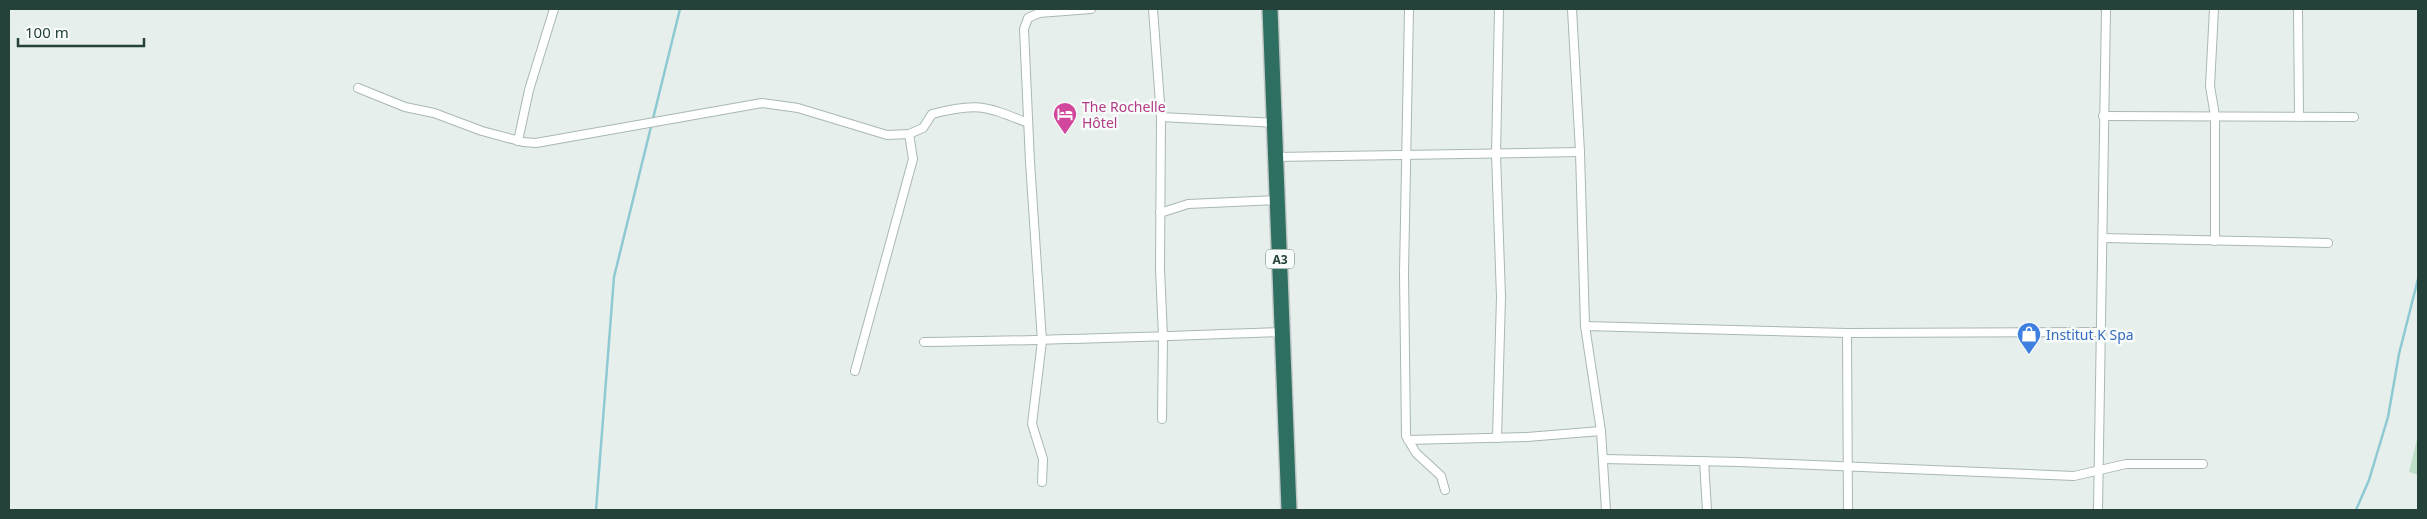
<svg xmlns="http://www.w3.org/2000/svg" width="2427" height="519" viewBox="0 0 2427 519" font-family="'Noto Sans',sans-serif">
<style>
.green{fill:#bfe0c8}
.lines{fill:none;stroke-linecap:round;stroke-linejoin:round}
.stream{stroke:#8ec9d4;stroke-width:2.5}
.street-casing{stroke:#a8b8b2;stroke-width:10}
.highway-casing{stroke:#c2cac8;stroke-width:18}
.street{stroke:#fff;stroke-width:8}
.highway{stroke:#2f6f62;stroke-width:15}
.labels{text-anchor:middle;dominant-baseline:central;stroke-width:5;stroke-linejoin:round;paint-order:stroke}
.shield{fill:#f7fbf9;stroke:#637a73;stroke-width:1}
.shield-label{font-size:12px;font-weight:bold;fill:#24423a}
.hotel-label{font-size:14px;fill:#b23c85;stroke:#f7fbf9;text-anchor:start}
.shop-label{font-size:14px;fill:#366cbe;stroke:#f7fbf9;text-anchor:start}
</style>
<rect width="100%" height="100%" fill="#e6efeb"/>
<!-- green -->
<polygon class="green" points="2418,435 2418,475 2409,472"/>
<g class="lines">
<!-- stream -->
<g class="stream">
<polyline points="596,510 614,277 680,9"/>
<polyline points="2356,510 2369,480 2388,417 2399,354 2418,279"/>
</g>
<!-- street casing -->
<g class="street-casing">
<g id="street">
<polyline points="1153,9 1161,117 1160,269 1163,336 1162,419"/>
<polyline points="1409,9 1404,273 1406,436 1416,453 1441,476 1445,490"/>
<polyline points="1572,9 1580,152 1585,326 1601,431 1606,510"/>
<polyline points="2214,9 2210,86 2215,116 2215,241"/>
<polyline points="2298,9 2299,117"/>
<path d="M358 88 405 107 434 113 482 131 523 142 536 143 762 103 798 108 887 135 909 134 923 128 932 114C977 102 985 106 1028 123"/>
<polyline points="2103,116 2354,117"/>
<polyline points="1161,117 1275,123"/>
<polyline points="518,141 529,90 554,9"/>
<polyline points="1275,157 1580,152"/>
<polyline points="1160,213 1188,204 1278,200"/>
<polyline points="2103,238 2328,243"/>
<polyline points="1585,326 1847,333 2102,332"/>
<polyline points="1847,333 1848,510"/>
<path d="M924 342C1044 341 1163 336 1282 332"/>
<polyline points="855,371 913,159 909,134"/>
<polyline points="1497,438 1501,297 1496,154 1499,9"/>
<polyline points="1408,440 1527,437 1601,431"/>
<polyline points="1604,459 1740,462 2074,476 2126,464 2203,464"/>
<polyline points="1704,461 1707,510"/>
<polyline points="1042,482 1043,459 1032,424 1042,341 1030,162 1024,29 1028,18 1039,13 1091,9"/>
<polyline points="2098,510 2106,9"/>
</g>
</g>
<!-- highway casing -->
<g class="highway-casing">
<polyline id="highway" points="1270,9 1289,510"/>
</g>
<!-- street -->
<use href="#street" class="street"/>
<!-- highway -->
<use href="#highway" class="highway"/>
</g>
<!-- icons -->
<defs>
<g id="hotel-pin" transform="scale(1.25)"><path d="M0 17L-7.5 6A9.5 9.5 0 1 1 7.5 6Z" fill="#d1479c" stroke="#f7fbf9"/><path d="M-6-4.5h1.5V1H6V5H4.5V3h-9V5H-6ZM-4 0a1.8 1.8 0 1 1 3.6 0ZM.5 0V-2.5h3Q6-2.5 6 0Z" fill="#fff"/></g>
<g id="shop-pin" transform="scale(1.25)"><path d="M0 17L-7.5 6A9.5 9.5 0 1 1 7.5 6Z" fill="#3f7fe0" stroke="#f7fbf9"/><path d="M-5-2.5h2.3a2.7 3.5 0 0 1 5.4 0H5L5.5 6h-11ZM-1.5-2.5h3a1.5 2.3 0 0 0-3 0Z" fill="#fff"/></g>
</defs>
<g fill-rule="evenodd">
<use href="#hotel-pin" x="1065" y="114"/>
<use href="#shop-pin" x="2029" y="334"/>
</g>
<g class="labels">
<!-- shield labels -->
<rect class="shield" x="1266" y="249.5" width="28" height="19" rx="4"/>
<g class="shield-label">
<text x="1280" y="259">A3</text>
</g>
<!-- hotel labels -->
<g class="hotel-label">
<text x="1082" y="106">The Rochelle<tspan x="1082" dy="16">Hôtel</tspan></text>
</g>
<!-- shop labels -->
<g class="shop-label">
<text x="2046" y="334">Institut K Spa</text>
</g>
</g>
<!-- border -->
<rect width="2427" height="519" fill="none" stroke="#24423a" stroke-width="20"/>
<!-- scale -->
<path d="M18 38v8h126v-8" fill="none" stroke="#24423a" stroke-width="2.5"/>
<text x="25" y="38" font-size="15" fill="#24423a" stroke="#f7fbf9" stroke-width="4" paint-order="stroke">100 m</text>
</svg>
